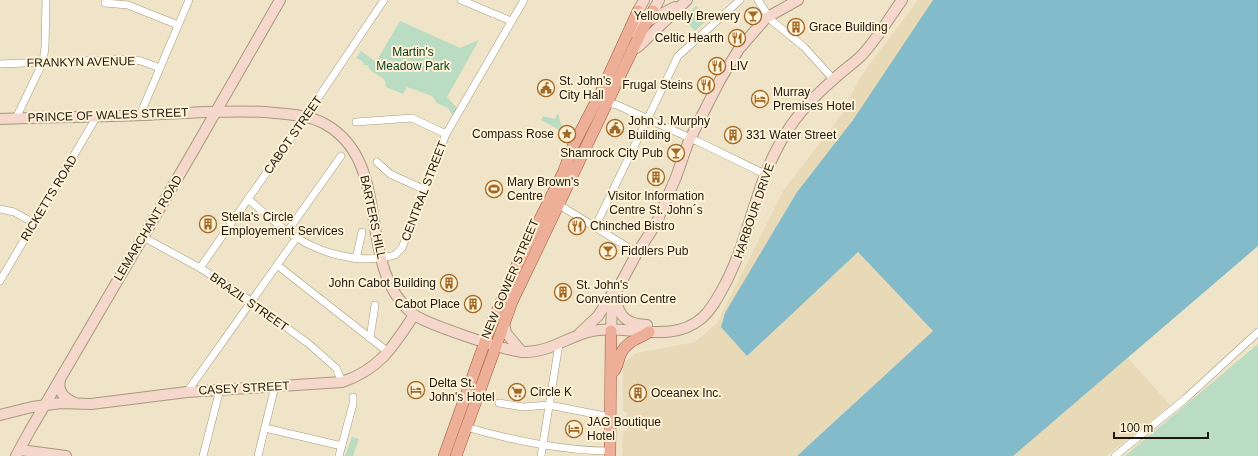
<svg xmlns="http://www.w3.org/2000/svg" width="1258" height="456" viewBox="0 0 1258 456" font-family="Arial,sans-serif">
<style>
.built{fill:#e8d9b7}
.green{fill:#b9dcc2}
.water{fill:#83bbcb}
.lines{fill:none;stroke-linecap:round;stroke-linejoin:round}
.street-casing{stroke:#a59a7f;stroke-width:8}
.secondary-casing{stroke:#a59a7f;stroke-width:12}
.primary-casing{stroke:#9d573b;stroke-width:12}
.street{stroke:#fff;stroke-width:7}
.secondary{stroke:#f6d7cb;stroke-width:10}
.primary{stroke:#eeaf98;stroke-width:11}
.labels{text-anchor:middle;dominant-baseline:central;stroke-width:4;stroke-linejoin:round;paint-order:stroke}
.poi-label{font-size:12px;fill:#1e190f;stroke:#fef1d5;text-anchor:start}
.park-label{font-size:12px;fill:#053a1d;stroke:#fef1d5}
.street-label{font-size:12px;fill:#1e190f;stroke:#fef1d5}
</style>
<rect width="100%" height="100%" fill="#f0e4c8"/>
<!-- built -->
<g class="built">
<polygon points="918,0 933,0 853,120 797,192 787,209 747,356 858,251 933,331 797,456 622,456 623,431 627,431 627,412 623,411 623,365 625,362 636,353 695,342 717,323 783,191 849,105 847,102 863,73"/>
<polygon points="1127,357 1170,405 1106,456 1012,456"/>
</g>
<!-- green -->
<g class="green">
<polygon points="696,6 707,20 695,31 683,18"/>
<path d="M400 21 460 48 479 40 447 97 458 109 454 118 448 108 437 103 432 96 407 87 403 94 386 87C386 73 374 78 367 65H364L362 61 356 58 361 51 376 62Z"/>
<polygon points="558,113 561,124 565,129 563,132 541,120 543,116 555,119"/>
<polygon points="1258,344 1258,456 1125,456"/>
<polygon points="352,437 359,439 353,456 345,456"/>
</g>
<!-- water -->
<polygon class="water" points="933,0 1258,0 1258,246 1013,456 797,456 933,331 858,252 747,356 721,327 725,313 797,192 853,120"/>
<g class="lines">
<!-- street casing -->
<g class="street-casing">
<g id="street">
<polyline points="461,0 511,21"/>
<polyline points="758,0 771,20 804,47 833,79"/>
<polyline points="105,3 128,5 178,25"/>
<polyline points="0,64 130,59 141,61 160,68"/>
<polyline points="605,102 617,105 699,142 765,174"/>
<polyline points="140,115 189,0"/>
<polyline points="16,118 43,62 45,47 46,0"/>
<polyline points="356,122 412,118 446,134"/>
<polyline points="377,162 390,174 423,189"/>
<path d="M248 199C261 210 274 222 288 232 319 254 359 265 395 255L402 248 446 134 524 0"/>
<polyline points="556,203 637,253"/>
<polyline points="0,209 14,212 34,223"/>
<polyline points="595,227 678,56 740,0"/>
<polyline points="287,232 341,156"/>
<polyline points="143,237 200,268 235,290 309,344 336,368 342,382"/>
<polyline points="356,259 362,232"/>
<polyline points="277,265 388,352"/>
<polyline points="200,268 306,116 384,0"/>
<polyline points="0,281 97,116"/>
<polyline points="370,338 375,305"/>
<polyline points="187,392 297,237"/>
<polyline points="499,403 523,407 549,405 610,417"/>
<path d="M466 427C510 440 565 451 610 451"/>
<polyline points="265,428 342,446"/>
<polyline points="203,456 220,389"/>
<polyline points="258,456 275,386"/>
<polyline points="339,456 353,404 353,397"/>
<polyline points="541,456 559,344"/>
<polyline points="1115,456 1185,399 1258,332"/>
</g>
</g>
<!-- secondary casing -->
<g class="secondary-casing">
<g id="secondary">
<polyline points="638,11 644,0"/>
<polyline points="653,11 659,0"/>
<polyline points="628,34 640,25 675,7"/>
<polyline points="632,50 638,47 687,0"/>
<path d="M0 119C47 117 95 117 142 115 183 113 224 110 265 112 285 114 307 114 325 124 395 163 354 266 413 314 426 324 506 351 523 352 547 353 566 338 588 332 624 322 670 346 702 318 711 310 717 299 723 288 748 243 754 190 779 145 792 120 813 97 834 79 843 70 853 64 862 55 877 39 889 18 902 0"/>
<path d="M615 297C619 317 626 324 647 325"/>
<polyline points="504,323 506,333 522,352"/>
<polyline points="611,331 612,306 616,292 637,253 656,224 676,177 688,143 720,80 739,49 766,18 798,0"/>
<polyline points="580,333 598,316 612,294"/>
<path d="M60 380C57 391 65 399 75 403"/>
<path d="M0 415 32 407 61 403 91 404 187 392 342 382C380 369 393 347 414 315"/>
<polyline points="20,450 66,456"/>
<polyline points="16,456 29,432 191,155 280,0"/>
</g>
</g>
<!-- primary casing -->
<g class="primary-casing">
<g id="primary">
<path d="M614 371C618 366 618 359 621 353 628 340 639 339 649 332"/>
<polyline points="444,456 491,325 517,265 563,173 573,146 601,92 638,11"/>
<polyline points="456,456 512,302 641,32 653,11"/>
<polyline points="610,456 611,331"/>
</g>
</g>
<!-- street -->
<use href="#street" class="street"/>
<!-- secondary -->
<use href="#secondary" class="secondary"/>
<!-- primary -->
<use href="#primary" class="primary"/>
</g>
<!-- icons -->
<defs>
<g id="bar-ring" transform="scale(0.9)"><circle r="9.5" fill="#fef1d5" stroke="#a16826" stroke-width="1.5"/><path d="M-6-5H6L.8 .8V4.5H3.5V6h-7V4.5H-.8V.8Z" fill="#a16826"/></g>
<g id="building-ring" transform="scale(0.9)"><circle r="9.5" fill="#fef1d5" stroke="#a16826" stroke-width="1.5"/><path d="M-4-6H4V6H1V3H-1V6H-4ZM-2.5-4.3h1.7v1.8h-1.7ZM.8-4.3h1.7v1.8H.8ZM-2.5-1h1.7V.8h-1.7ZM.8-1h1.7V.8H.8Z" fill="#a16826"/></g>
<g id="restaurant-ring" transform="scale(0.9)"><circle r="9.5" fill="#fef1d5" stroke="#a16826" stroke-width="1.5"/><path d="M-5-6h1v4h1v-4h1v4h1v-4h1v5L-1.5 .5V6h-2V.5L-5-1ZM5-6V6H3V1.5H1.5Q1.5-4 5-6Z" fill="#a16826"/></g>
<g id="civic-ring" transform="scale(0.9)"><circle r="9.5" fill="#fef1d5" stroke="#a16826" stroke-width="1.5"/><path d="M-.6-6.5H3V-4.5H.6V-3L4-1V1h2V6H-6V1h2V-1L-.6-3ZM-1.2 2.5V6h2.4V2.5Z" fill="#a16826"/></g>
<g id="hotel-ring" transform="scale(0.9)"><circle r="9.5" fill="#fef1d5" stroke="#a16826" stroke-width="1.5"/><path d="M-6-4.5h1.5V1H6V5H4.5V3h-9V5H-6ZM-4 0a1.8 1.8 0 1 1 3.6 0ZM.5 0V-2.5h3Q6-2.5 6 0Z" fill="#a16826"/></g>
<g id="sight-ring" transform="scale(0.9)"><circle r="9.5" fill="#fef1d5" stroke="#a16826" stroke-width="1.5"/><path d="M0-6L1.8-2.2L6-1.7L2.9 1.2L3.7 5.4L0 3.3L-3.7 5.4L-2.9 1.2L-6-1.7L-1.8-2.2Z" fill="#a16826"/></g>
<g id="stadium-ring" transform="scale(0.9)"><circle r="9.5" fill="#fef1d5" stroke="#a16826" stroke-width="1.5"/><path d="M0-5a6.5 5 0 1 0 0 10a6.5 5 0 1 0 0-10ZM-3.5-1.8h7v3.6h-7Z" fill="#a16826"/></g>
<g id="supermarket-ring" transform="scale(0.9)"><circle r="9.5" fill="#fef1d5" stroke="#a16826" stroke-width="1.5"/><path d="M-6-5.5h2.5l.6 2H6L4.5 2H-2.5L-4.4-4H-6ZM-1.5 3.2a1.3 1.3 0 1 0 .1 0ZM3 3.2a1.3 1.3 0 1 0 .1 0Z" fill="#a16826"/></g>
</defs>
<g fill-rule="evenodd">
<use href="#bar-ring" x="753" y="16"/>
<use href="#building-ring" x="796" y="27"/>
<use href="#restaurant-ring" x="737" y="38"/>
<use href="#restaurant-ring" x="717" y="66"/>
<use href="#restaurant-ring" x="706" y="85"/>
<use href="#civic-ring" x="546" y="88"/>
<use href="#hotel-ring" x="760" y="99"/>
<use href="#civic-ring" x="615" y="128"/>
<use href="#sight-ring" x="567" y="134"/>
<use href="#building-ring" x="733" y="135"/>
<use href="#bar-ring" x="676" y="153"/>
<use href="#building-ring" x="656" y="177"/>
<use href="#stadium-ring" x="494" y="189"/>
<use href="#building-ring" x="208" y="224"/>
<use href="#restaurant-ring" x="577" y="226"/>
<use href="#bar-ring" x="608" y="251"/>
<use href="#building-ring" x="449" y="283"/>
<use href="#building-ring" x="563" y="292"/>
<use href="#building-ring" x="473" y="304"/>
<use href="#hotel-ring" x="416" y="390"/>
<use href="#supermarket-ring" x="517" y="392"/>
<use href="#building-ring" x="638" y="393"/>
<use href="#hotel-ring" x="574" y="429"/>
</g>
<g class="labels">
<!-- poi labels -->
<g class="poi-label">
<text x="740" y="16" text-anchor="end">Yellowbelly Brewery</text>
<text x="809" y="27">Grace Building</text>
<text x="724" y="38" text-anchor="end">Celtic Hearth</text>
<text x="730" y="66">LIV</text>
<text x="559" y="81">St. John's<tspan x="559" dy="14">City Hall</tspan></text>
<text x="693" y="85" text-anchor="end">Frugal Steins</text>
<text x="773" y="92">Murray<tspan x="773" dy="14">Premises Hotel</tspan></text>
<text x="628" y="121">John J. Murphy<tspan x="628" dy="14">Building</tspan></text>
<text x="554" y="134" text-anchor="end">Compass Rose</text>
<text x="746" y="135">331 Water Street</text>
<text x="663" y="153" text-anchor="end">Shamrock City Pub</text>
<text x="507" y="182">Mary Brown's<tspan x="507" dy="14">Centre</tspan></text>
<text x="656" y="196" text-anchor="middle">Visitor Information<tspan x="656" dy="14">Centre St. John´s</tspan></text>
<text x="221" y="217">Stella's Circle<tspan x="221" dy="14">Employement Services</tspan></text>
<text x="590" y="226">Chinched Bistro</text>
<text x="621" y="251">Fiddlers Pub</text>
<text x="436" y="283" text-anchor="end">John Cabot Building</text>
<text x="576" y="285">St. John's<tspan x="576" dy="14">Convention Centre</tspan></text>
<text x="460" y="304" text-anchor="end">Cabot Place</text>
<text x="429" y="383">Delta St.<tspan x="429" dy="14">John's Hotel</tspan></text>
<text x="530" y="392">Circle K</text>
<text x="651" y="393">Oceanex Inc.</text>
<text x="587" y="422">JAG Boutique<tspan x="587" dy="14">Hotel</tspan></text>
</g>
<!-- park labels -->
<g class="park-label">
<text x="413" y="52">Martin's<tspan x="413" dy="14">Meadow Park</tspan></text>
</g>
<!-- street labels -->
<g class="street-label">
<text transform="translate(81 62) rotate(-1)">FRANKYN AVENUE</text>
<text transform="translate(108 115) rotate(-2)">PRINCE OF WALES STREET</text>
<text transform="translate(293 135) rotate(-55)">CABOT STREET</text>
<text transform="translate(424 191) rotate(-69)">CENTRAL STREET</text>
<text transform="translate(49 198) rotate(-59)">RICKETTS ROAD</text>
<text transform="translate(754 211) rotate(-71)">HARBOUR DRIVE</text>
<text transform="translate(373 217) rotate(78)">BARTERS HILL</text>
<text transform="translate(148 228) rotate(-59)">LEMARCHANT ROAD</text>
<text transform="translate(510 279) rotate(-67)">NEW GOWER STREET</text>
<text transform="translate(249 302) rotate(35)">BRAZIL STREET</text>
<text transform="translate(244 388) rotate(-3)">CASEY STREET</text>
</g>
</g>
<!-- scale -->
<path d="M1114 432v6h94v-6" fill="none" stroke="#1e190f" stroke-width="2"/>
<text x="1120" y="432" font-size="12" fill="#1e190f" stroke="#fef1d5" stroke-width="3" paint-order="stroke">100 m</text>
</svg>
